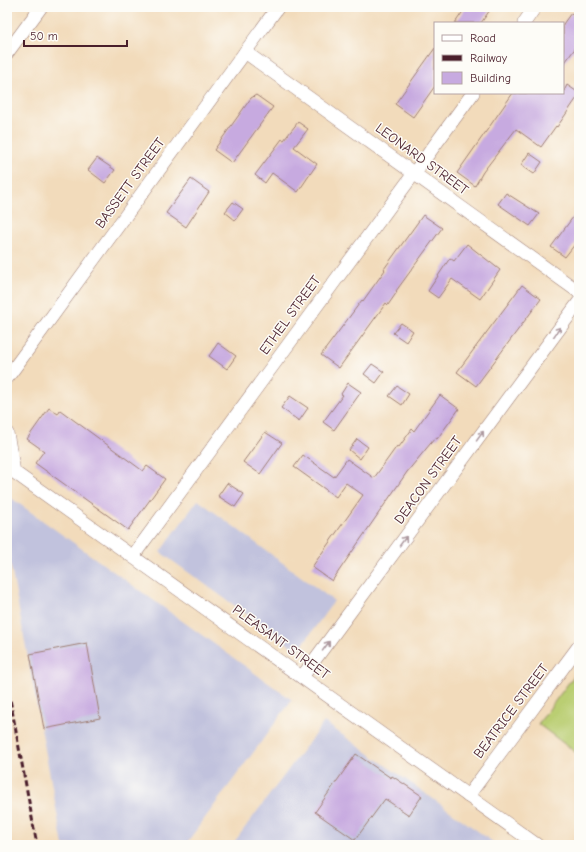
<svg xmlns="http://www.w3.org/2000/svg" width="586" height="852" viewBox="0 0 586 852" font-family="'Comic Neue',sans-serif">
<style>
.industrial{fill:#c1c2dd}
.green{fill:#bace72;stroke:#82764e}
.building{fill:#c7aae0}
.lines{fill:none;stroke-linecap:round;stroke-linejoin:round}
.minor-casing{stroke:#9e7d73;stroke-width:14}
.minor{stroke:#fff;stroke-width:13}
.rail{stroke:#4a1f2b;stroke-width:3;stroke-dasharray:6 3;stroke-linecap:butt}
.oneway{stroke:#ae9aa0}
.labels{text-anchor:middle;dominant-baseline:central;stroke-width:3;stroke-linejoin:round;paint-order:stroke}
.street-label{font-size:14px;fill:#4a1f2b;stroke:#fdfcf7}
</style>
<rect width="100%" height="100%" fill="#fdfcf7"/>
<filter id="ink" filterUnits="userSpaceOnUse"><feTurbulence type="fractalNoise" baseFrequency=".025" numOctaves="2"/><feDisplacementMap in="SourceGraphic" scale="8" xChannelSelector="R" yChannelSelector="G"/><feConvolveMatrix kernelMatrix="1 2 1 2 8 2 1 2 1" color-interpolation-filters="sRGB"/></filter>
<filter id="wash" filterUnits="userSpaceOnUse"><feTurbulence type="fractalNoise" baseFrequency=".012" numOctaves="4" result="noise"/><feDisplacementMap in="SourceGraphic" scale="16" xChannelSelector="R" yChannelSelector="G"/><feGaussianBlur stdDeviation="0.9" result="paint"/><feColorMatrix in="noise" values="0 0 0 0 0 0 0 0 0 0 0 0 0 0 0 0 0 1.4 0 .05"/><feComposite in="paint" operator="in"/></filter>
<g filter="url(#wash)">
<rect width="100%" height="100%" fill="#f2dbbb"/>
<!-- industrial -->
<g class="industrial">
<polygon points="7,495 292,700 185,845 63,845 7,546"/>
<polygon points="198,500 334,601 298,651 160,552"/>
<polygon points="324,722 425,793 497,845 232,845"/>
</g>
<!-- green -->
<polygon class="green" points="579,669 579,755 538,724"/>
<g id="blocks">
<!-- building -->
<g class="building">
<polygon points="466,7 492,7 481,23 455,23"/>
<polygon points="571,13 579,19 579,43 563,65 563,24"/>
<polygon points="435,48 435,86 413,117 395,104"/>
<polygon points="567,85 579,93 579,95 557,127 556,126 541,147 516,129 483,172 475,186 457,173 513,93 563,93"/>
<polygon points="256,95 273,107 232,163 214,150 251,98"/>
<polygon points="298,122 308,129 294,147 317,164 298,192 272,173 265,183 255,175 282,139 284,140"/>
<polygon points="529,153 542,162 534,174 521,165"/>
<polygon points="97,158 115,170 105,183 88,170"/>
<polygon points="191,179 209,192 186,227 166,213"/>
<polygon points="506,193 539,214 530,226 498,204"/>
<polygon points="233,202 243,209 235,220 225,212"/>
<polygon points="579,209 579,239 565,257 551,247"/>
<polygon points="423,215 442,228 396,291 397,292 388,305 386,303 339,368 321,355 362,300 363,301 385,270 384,269"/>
<polygon points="467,244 500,270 480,299 452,279 438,298 428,291 450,258 454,261"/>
<polygon points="522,285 541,299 476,386 457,372"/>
<polygon points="401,323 413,331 406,342 393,333"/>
<polygon points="218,343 236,356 227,369 209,356"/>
<polygon points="372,364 384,372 376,383 364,374"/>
<polygon points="348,383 361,392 334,430 323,422 343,395 341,394"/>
<polygon points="397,386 409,394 402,405 389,396"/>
<polygon points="440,395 459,409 437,439 435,438 407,472 332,581 312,567 363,495 346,483 336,497 294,467 303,455 334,477 347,459 374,478 397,446 399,447 412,429 414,431"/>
<polygon points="290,396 308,408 299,421 281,408"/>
<polygon points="49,408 58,414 60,410 143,471 147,466 165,479 128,530 35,463 44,451 27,439"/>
<polygon points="265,432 282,443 260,474 243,462"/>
<polygon points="357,439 368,447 360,459 349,450"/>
<polygon points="227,483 244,494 235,507 218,496"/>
<polygon points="87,643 100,718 44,729 30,654"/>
<polygon points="356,754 391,778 392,776 422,796 409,815 385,799 355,840 315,812"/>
</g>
</g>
</g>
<g filter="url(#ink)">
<use href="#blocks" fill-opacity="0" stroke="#9e7d73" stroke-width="1"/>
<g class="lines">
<!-- minor casing -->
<g class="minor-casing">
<g id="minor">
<polyline points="524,23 535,7"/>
<polyline points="245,52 579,292"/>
<polyline points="7,53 41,7"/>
<polyline points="7,378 278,7"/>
<polyline points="7,433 14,472"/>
<polyline points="7,467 537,845"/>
<polyline points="133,556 473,93"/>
<polyline points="302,677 579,302"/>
<polyline points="468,796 579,646"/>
</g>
</g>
<!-- minor -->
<use href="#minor" class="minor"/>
<!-- rail -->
<polyline class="rail" points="7,683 37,845"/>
</g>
<!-- one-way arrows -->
<defs><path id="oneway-shaft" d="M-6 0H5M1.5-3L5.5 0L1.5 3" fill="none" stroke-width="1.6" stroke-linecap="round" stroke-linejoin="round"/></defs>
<g class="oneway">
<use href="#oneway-shaft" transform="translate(557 332) rotate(-54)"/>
<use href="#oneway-shaft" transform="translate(480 436) rotate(-54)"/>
<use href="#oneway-shaft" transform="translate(403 541) rotate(-54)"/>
<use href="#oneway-shaft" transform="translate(326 646) rotate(-54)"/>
</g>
</g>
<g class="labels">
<!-- street labels -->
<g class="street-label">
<text transform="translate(422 159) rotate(36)">LEONARD STREET</text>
<text transform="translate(130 183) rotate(-54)">BASSETT STREET</text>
<text transform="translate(290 315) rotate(-54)">ETHEL STREET</text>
<text transform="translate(428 480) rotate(-54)">DEACON STREET</text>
<text transform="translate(281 642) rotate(36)">PLEASANT STREET</text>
<text transform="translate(511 711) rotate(-53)">BEATRICE STREET</text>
</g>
</g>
<!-- margin -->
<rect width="586" height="852" fill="none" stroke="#fdfcf7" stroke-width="24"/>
<!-- legend -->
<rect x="434" y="22" width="130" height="72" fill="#fdfcf7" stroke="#b5a4a5"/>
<rect x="442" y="35" width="20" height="6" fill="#ffffff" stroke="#b5a4a5"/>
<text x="470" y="42" font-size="12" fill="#4a1f2b">Road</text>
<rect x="442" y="55" width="20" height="6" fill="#4a1f2b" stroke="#b5a4a5"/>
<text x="470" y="62" font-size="12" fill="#4a1f2b">Railway</text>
<rect x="442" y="72" width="20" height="12" fill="#c7aae0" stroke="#b5a4a5"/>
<text x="470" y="82" font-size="12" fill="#4a1f2b">Building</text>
<!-- scale -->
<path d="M24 40v6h103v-6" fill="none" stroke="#4a1f2b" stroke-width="2"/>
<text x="30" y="40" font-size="12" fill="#4a1f2b" stroke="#fdfcf7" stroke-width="3" paint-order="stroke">50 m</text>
</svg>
